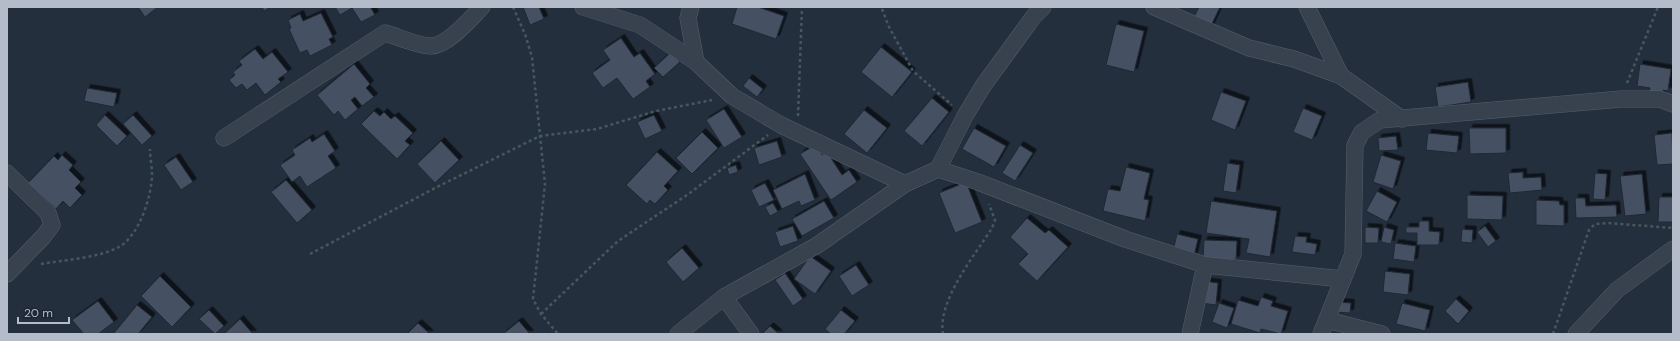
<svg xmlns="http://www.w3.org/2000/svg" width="1680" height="341" viewBox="0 0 1680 341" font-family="'DM Sans',sans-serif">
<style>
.building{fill:#455162;stroke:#1f2835;filter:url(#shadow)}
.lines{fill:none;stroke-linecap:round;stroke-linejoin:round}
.minor-casing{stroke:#565f6c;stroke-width:17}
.path{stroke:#44595c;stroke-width:2.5;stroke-dasharray:3 3;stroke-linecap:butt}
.minor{stroke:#38414e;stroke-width:16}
</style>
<defs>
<filter id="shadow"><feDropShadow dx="3.5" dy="-3.5" stdDeviation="0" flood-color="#0009"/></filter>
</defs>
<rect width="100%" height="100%" fill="#242f3e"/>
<!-- building -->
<g class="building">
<polygon points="138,7 158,7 145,17"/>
<polygon points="262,7 271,7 264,11"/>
<polygon points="335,7 373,7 371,8 375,15 361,22 352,8 340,15"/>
<polygon points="523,7 539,7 544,19 530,25"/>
<polygon points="737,7 758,7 784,16 776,39 732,24"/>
<polygon points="1199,7 1220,7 1210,28 1193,19"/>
<polygon points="321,13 333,37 329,39 332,45 310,56 307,50 300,53 289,29 291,28 288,20 300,14 303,21"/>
<polygon points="1116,24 1144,31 1134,72 1106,65"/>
<polygon points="621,38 634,57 640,53 655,74 646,81 650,87 633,99 617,78 603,88 592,73 610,60 603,50"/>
<polygon points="881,47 912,72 892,97 861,72"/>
<polygon points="255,49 263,59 272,52 288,72 278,79 281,82 265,95 256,83 247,90 242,84 236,88 229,80 235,75 233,72 242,65 239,61"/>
<polygon points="671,52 680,62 663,77 654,68"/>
<polygon points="354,64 370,84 366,88 374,97 362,106 355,97 351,100 358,109 345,120 338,111 334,115 317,95"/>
<polygon points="1640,64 1671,69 1668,91 1663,90 1663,95 1649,93 1650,88 1637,86"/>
<polygon points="749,78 763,89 757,97 743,86"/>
<polygon points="1468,82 1471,102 1438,107 1435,87"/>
<polygon points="87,88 117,93 114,107 84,101"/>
<polygon points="1221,92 1246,101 1235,130 1211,120"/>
<polygon points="932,98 949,112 922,146 904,131"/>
<polygon points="1303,108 1322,116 1312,140 1293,132"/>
<polygon points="724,109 742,137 724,148 706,120"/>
<polygon points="864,110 887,128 867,153 844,134"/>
<polygon points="374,111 380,116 384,112 391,119 395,116 413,133 405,141 410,145 397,159 361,124"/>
<polygon points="105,115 127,136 117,146 96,125"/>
<polygon points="133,115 152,136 142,145 123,124"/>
<polygon points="654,115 662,131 645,139 637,122"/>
<polygon points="974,128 1006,146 994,167 962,149"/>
<polygon points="1469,128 1506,128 1506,153 1470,154"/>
<polygon points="702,132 718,148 692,174 676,158"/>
<polygon points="1428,133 1459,136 1457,153 1426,150"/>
<polygon points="1672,133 1673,164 1657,165 1654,135"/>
<polygon points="324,134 335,151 328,156 336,168 307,187 300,176 292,182 280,165 295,155 292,150 310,138 312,142"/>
<polygon points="1396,136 1398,150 1379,151 1378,138"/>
<polygon points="441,141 459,160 435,183 417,164"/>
<polygon points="777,141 782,157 759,165 754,148"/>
<polygon points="815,145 822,155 827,152 842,175 849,170 857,182 831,200 800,154"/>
<polygon points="1020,145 1033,153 1015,181 1002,173"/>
<polygon points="657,152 678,171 664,186 668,190 655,204 650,200 647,204 626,185"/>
<polygon points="62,155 73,165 69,170 81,182 75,188 82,195 70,208 63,201 56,209 28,183 54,156 58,160"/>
<polygon points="1381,155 1401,161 1393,189 1373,182"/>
<polygon points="176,157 193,182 181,190 164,165"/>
<polygon points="1227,163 1240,165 1236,193 1223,191"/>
<polygon points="736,165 738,172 729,175 727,168"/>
<polygon points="1126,167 1150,173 1144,199 1149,200 1145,221 1103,211 1108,189 1120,191"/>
<polygon points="1523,172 1523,178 1541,177 1542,190 1510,193 1508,173"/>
<polygon points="1595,173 1607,174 1605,200 1593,199"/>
<polygon points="805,174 815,200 801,206 799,201 782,209 773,190"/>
<polygon points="1642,174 1646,214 1625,216 1620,176"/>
<polygon points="286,180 312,210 297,223 271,192"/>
<polygon points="966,182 982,222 955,233 939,193"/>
<polygon points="765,183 774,200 759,207 751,190"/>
<polygon points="1377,191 1397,202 1387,222 1366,211"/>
<polygon points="1467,195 1503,196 1502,220 1467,219"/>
<polygon points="1659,197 1673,197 1673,222 1658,222"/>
<polygon points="1575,198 1585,198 1586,206 1616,205 1617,217 1576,218"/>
<polygon points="1536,200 1559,201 1560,205 1564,205 1564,226 1536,225"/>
<polygon points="824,201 834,218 802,236 792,219"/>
<polygon points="1211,201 1277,211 1270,257 1246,253 1249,239 1206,233"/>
<polygon points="773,203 778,212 770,216 765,207"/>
<polygon points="1027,218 1045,233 1049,230 1068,247 1037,281 1018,264 1028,254 1010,237"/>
<polygon points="1419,221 1429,221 1429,231 1440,232 1439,245 1417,245 1417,233 1406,233 1406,227 1419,227"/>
<polygon points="793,226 798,241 780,247 775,232"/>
<polygon points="1485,226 1496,241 1488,247 1477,232"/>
<polygon points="1365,227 1379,228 1378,243 1365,243"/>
<polygon points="1384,227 1394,230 1391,244 1381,242"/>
<polygon points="1462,229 1473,230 1472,243 1461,242"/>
<polygon points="1177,234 1198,239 1194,256 1173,251"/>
<polygon points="1295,236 1307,237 1306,242 1317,244 1315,255 1292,252"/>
<polygon points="1204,240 1237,241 1236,260 1203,258"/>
<polygon points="1395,243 1416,246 1414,262 1393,259"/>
<polygon points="682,248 699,268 683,282 666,262"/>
<polygon points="810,256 831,271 815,294 794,279"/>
<polygon points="856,265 869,285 852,296 839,276"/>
<polygon points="1385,271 1410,274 1408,295 1383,292"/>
<polygon points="785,273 803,299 793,306 775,280"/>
<polygon points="160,276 191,307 172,327 141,296"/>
<polygon points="1203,281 1218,283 1216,305 1201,303"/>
<polygon points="1261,297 1273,301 1271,306 1288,311 1281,334 1261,329 1260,333 1231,324 1238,300 1258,306"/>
<polygon points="1456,299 1469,311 1458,324 1445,311"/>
<polygon points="98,301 114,322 98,334 84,334 72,320"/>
<polygon points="1337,302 1351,303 1350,313 1336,312"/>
<polygon points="1219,303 1234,308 1227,328 1212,322"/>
<polygon points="1402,303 1430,310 1425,331 1396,324"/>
<polygon points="137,305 152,317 138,334 115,334 114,333"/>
<polygon points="209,310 224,326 215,334 199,319"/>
<polygon points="841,310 855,321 844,334 831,334 825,329"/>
<polygon points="240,319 253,334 224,334"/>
<polygon points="519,321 530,334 503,334"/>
<polygon points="418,323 430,334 407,334"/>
<polygon points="770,326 779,334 762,334"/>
</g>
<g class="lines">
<!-- minor casing -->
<g class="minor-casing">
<g id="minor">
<polyline points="583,7 640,25 696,62 732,96 781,125 905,184"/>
<polyline points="691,7 688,18 696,62"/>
<polyline points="1154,7 1249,48 1294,59 1341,76 1402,119"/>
<polyline points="1307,7 1341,76"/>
<path d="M224 138 385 33C399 37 416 45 430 46 447 47 471 18 482 7"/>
<polyline points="938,169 965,116 983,86 1034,16 1043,7"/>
<polyline points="7,173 48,213 52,225 43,237 7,274"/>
<polyline points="724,297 751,334"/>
<polyline points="1327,320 1382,334"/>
<polyline points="678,334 724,297 816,246 905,184 938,169 978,182 1125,239 1205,265 1343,279"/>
<polyline points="1190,334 1205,265"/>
<polyline points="1321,334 1353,254 1355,145 1362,132 1380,120 1621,99 1660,99 1673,104"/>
<polyline points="1576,334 1617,290 1673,249"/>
</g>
</g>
<!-- path -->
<g class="path">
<polyline points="513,7 525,34 532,57 545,184 533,299 541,314 558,334"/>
<polyline points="882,9 889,27 913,71 952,105"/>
<polyline points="1627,83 1658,7"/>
<polyline points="798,116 802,7"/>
<polyline points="310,254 437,187 540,136 597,129 656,111 712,100"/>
<path d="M41 264C64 260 98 258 119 247 139 236 152 196 152 174 152 166 150 157 150 149"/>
<polyline points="541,314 618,241 687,195 768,135"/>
<path d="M943 334C937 301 975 255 992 228L995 220 989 204"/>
<polyline points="1553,334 1589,230 1595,224 1607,223 1673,228"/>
</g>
<!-- minor -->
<use href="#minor" class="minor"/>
</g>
<!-- border -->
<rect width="1680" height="341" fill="none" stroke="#b4bcc9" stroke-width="16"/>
<!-- scale -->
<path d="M18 317v6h51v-6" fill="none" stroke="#b4bcc9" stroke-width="2"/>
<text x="24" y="317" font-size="12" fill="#b4bcc9" stroke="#1d2633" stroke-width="3" paint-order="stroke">20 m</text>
</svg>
